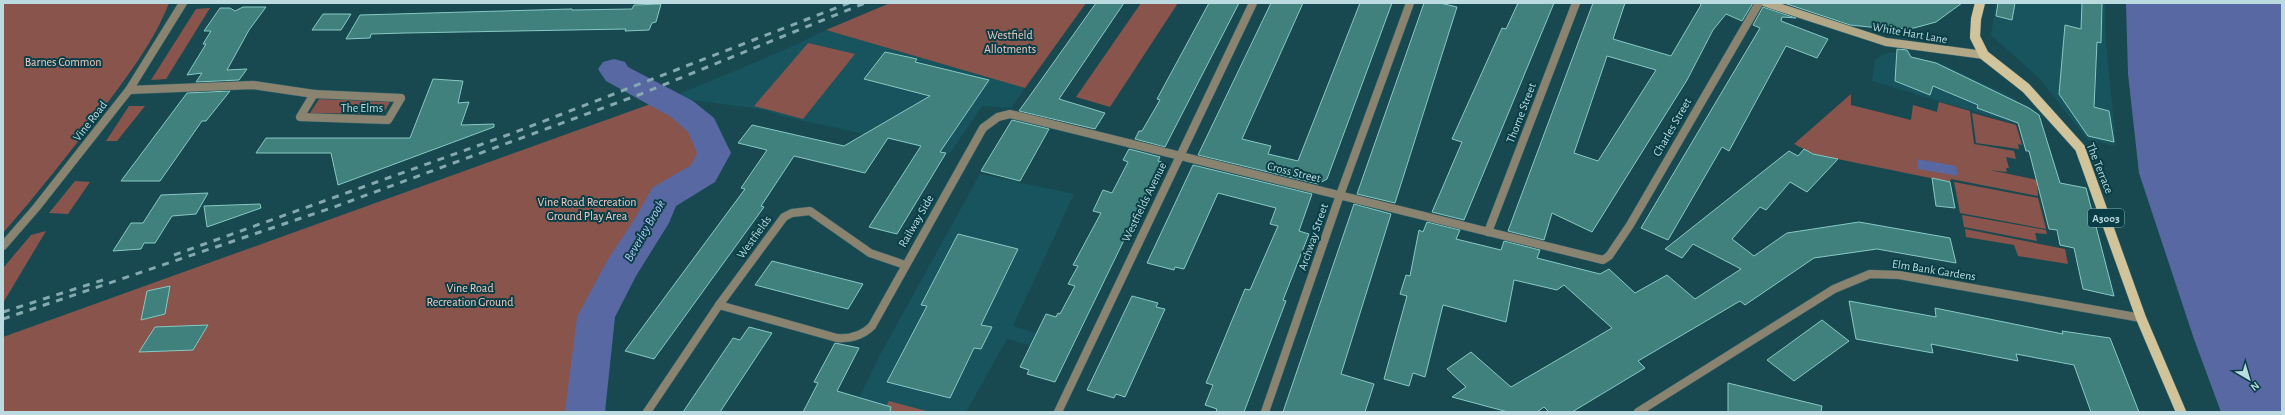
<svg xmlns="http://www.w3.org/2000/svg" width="2285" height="415" viewBox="0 0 2285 415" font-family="'Alegreya Sans',sans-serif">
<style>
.built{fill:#18545e}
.green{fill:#89544b}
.water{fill:#5768a2}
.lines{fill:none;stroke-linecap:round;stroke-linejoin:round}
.stream{stroke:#5768a2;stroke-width:6}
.river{fill:#5768a2;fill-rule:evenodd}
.building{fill:#40817d;stroke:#87c9c4;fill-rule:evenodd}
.street-casing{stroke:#39666e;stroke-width:9}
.secondary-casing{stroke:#39666e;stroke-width:9}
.primary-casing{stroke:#39666e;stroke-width:11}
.street{stroke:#8a836f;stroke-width:8}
.secondary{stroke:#b2a787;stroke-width:8}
.primary{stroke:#d1c39a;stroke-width:10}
.rail{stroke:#84a9af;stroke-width:3;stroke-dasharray:7 7;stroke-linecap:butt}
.labels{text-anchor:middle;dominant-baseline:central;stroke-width:4;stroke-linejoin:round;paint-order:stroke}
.shield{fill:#0a3e46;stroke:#87acb2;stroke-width:1}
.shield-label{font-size:11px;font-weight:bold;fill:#bcdbe0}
.street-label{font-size:12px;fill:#bcdbe0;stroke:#0a3e46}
.park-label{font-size:12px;fill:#f3c9c0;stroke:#0a3e46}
.water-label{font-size:13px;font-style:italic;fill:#b8c9fd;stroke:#0a3e46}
</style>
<rect width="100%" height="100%" fill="#184951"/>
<!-- built -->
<g class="built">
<polygon points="1996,3 2105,3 2105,30 2116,146 2088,140 2039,78 1991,35"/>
<polygon points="826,30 1025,88 1011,108 982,106 950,153 782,116 765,110 672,97 780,52"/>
<polygon points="1892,52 1937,62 2016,99 2010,122 1872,81 1875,60 1882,55"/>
<polygon points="980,174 1074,194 1013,326 1047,337 1041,348 1007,339 966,412 852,412 880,355"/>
</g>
<!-- green -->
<g class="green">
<path d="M3 3H169C154 42 128 75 103 109 71 151 38 193 3 233Z"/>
<polygon points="890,3 1086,3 1025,88 826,30"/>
<polygon points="1141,3 1178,3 1110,107 1076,97"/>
<polygon points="210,8 166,79 151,80 196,9"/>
<polygon points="808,43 855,54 803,119 754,106"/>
<polygon points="1851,94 1851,105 1911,120 1913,105 1937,112 1939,102 1970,111 1974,144 2014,151 2016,159 2006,157 2009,168 2006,168 2007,172 1990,170 2037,180 2038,196 1951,179 1950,182 1813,154 1794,144"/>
<polygon points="319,99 390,102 383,114 310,113"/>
<polygon points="656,102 683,119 690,126 701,144 702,157 696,167 689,173 662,187 648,204 637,229 597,290 583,329 581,380 576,412 3,412 3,337"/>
<polygon points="129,106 145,106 117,141 106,141"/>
<polygon points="1972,113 2016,125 2022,145 2018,144 2019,149 1976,143"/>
<polygon points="75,181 90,182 68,214 49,213"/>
<polygon points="1954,182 2038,198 2046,229 1960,213"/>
<polygon points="1962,215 2046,230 2047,234 2035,233 2037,241 1964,227"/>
<polygon points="1965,229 2065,249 2068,264 2018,256 2014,245 1966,237"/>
<polygon points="46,231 3,303 3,268 31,235"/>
<polygon points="889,401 930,412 883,412"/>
</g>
<!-- water -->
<g class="water">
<polygon points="2126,3 2282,3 2282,412 2221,412 2194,339 2139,173 2128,74"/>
<polygon points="1917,159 1956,166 1958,176 1918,169"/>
</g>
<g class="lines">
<!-- stream -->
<polyline class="stream" points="714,153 719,154 723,159"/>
<!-- river -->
<polygon class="river" points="614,59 625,62 628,67 693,101 714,118 731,153 715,182 676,206 669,223 636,276 615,317 605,412 565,412 577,317 608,259 634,220 652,188 691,165 697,153 688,132 671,117 606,81 598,69 603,62"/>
</g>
<!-- building -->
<g class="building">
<polygon points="1096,3 1124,3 1059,99 1105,113 1095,129 1019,111"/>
<polygon points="1209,3 1239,3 1165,147 1135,139 1139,131 1142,131 1160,100 1157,99"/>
<polygon points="1271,3 1303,3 1242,139 1271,146 1268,154 1298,161 1360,3 1392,3 1327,179 1318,184 1198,155"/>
<polygon points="1424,3 1440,3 1457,7 1395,203 1357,194"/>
<polygon points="1518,3 1554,3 1464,220 1432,212 1462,142 1452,139 1502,28 1506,29"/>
<path d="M1593 3H1625L1613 39 1671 56 1701 5 1700 3H1753L1742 21 1726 14 1713 30 1687 80 1592 232 1552 213 1544 240 1508 231ZM1607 56 1656 70 1598 161 1574 153Z"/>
<polygon points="1784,3 1962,3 1936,22 1914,28 1889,29 1850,25"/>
<polygon points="1998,3 2015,3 2012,20 1996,16"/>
<polygon points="2082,3 2102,3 2101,43 2097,42 2094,107 2109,111 2114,142 2088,136 2059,94 2065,25 2081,29"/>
<polygon points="661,4 656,22 652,23 649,30 625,31 626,29 406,33 371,34 370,38 346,39 360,15 572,9 572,10 632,9 634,5"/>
<polygon points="243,7 266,7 249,30 227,70 247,69 239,80 196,82 202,73 187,75 206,44 203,44 211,31 204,31 220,8 230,8 235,11"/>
<polygon points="1763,7 1796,18 1782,17 1781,21 1828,39 1817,58 1786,46 1729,151 1722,147 1668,240 1641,228 1760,28 1753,25"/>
<polygon points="323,14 351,14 341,30 312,30"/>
<polygon points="1897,49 1907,50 1911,57 1936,63 1961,75 2029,108 2039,115 2060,183 2086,188 2114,296 2083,289 2074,248 2060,245 2057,230 2049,229 2029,151 2026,151 2018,123 1977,108 1978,105 1933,86 1930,95 1895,81"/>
<polygon points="885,52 917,59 915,62 989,80 940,152 946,153 897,234 869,227 921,146 888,138 865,173 794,156 761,206 764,207 654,359 625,351 745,189 741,188 767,150 738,143 752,125 844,146 930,96 864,79"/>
<polygon points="433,79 463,81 458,103 469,102 461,125 494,124 494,127 338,185 331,153 256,153 266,138 410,138"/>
<polygon points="230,91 206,121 202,121 160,181 121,181 187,93"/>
<polygon points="1012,120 1049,129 1020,181 981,171"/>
<polygon points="1129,149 1160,157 1158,161 1162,162 1055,382 1027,374 1029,370 1020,367 1046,314 1056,317 1058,313 1060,314 1075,286 1068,284 1078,266 1073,265 1101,213 1093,211 1103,190 1112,193 1128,162 1123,160"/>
<polygon points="1804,149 1813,154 1838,159 1807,192 1790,182 1766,210 1760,207 1732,239 1754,256 1787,233 1859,222 1950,238 1956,263 1877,249 1814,258 1745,305 1740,301 1638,361 1645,368 1572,412 1549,412 1544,407 1537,412 1508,412 1452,397 1466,387 1447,369 1471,352 1511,387 1612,328 1564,285 1557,290 1514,280 1506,322 1443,305 1425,377 1413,373 1409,386 1384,379 1407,296 1400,294 1406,275 1410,276 1419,230 1423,232 1427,222 1460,230 1456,239 1501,250 1504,241 1540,250 1537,258 1600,274 1609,269 1635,293 1667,275 1695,299 1741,269 1693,244 1682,258 1665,249 1789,151 1798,156"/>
<polygon points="1193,165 1312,194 1299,231 1309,234 1283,300 1286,301 1244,412 1216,412 1217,409 1205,405 1213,385 1206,383 1245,289 1250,290 1278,226 1270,224 1276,208 1218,193 1184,269 1175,267 1174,270 1147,263"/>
<polygon points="1932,178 1950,182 1955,208 1936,206"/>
<polygon points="208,193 196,214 172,216 155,243 144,243 141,249 113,251 131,223 143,223 161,195"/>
<polygon points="260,204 261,208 207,227 204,206"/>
<polygon points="1354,204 1391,214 1341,374 1374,384 1365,412 1283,412"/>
<polygon points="958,234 1018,249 981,325 992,327 981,349 974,348 950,398 887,382 927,306 921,305"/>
<polygon points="772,261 863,284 848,309 755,285"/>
<polygon points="170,286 165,314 141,320 147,291"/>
<polygon points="1132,296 1158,303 1156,307 1165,309 1125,397 1116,394 1114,398 1087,390"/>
<polygon points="1849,301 1936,317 1935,308 2063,334 2062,331 2110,338 2139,412 2091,412 2074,365 2016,354 2018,361 1931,344 1933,353 1856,339"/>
<polygon points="1822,320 1849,341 1794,381 1767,360"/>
<polygon points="208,325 193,350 139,352 155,327"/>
<polygon points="749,327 772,333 720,412 683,412 733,338 740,340"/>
<polygon points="835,343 859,348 837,391 891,407 890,412 803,412 818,383 814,382"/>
<polygon points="1728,383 1822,406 1821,412 1728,412"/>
</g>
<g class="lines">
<!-- street casing -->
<g class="street-casing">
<g id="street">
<polyline points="129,90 253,85 314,94"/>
<polygon points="314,94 401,98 388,120 300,117"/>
<polyline points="1488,232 1576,3"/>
<polyline points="3,246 36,208 129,90 183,3"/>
<path d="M719 305 837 338C851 339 862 336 872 326L983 128 998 117 1010 114 1603 260 1609 256 1630 225 1759 3"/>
<polyline points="647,412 719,305 784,217 792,213 810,211 870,253 905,265"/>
<polyline points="1058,412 1253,3"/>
<polyline points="1265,412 1340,195 1410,3"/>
<polyline points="1638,412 1834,289 1870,274 1899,275 2141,318"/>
</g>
</g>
<!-- secondary casing -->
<g class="secondary-casing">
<polyline id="secondary" points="1766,3 1886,42 1984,55"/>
</g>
<!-- primary casing -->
<g class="primary-casing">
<polyline id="primary" points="1980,3 1976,19 1975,37 1984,55 2026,88 2080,148 2141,318 2181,412"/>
</g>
<!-- street -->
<use href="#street" class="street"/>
<!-- secondary -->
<use href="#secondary" class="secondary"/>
<!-- primary -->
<use href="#primary" class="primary"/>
<!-- rail -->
<g class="rail">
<polyline points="174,255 513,133 849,3"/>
<polyline points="3,312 106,279"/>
<polyline points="3,319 334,207 641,94 865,3"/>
</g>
</g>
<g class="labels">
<!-- shield labels -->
<rect class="shield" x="2088" y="209" width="36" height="18" rx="3"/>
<g class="shield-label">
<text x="2106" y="218">A3003</text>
</g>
<!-- street labels -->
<g class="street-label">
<text transform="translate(1910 33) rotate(10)">White Hart Lane</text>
<text x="362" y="108">The Elms</text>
<text transform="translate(1521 113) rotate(-69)">Thorne Street</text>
<text transform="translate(90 121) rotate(-52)">Vine Road</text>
<text transform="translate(1672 127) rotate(-60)">Charles Street</text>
<text transform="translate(2100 168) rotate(68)">The Terrace</text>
<text transform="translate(1294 172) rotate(14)">Cross Street</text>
<text transform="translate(1144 202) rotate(-64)">Westfields Avenue</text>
<text transform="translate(916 221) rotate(-60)">Railway Side</text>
<text transform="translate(754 237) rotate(-54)">Westfields</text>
<text transform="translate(1313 237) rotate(-71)">Archway Street</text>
<text transform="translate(1934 270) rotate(9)">Elm Bank Gardens</text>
</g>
<!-- park labels -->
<g class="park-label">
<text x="1010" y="35">Westfield<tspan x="1010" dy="14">Allotments</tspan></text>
<text x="63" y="62">Barnes Common</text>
<text x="587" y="202">Vine Road Recreation<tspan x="587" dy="14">Ground Play Area</tspan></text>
<text x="470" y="288">Vine Road<tspan x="470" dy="14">Recreation Ground</tspan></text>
</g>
<!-- water labels -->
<g class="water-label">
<text transform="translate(645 231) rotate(-60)">Beverley Brook</text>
</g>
</g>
<!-- border -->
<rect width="2285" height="415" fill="none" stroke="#bcdbe0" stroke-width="8"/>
<!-- north arrow -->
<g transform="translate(2249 379) rotate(142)" stroke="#0a3e46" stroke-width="3" paint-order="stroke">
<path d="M0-3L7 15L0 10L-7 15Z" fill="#bcdbe0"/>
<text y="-6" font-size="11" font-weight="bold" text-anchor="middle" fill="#bcdbe0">N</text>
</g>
</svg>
